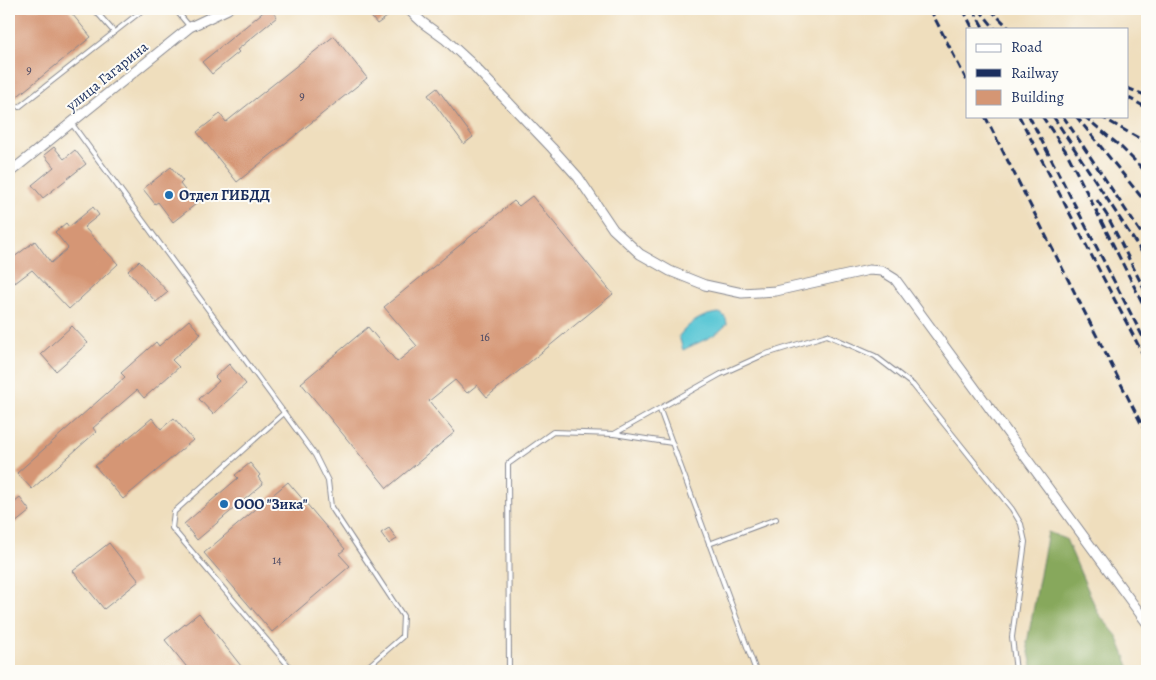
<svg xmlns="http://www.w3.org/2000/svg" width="1156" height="680" viewBox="0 0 1156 680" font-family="Alegreya,serif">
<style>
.forest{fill:#87a85c;stroke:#516c5d}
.water{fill:#5dc8d6;stroke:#3c7c9a}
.building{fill:#d59674}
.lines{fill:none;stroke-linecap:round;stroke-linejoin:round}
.service-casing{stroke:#85868e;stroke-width:6}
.tertiary-casing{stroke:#85868e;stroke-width:11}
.service{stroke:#fff;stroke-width:4}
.tertiary{stroke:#fff;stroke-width:9}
.rail{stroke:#1b2f5e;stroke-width:3;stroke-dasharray:8 4;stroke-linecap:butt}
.poi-dot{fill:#1f6fb2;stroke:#fdfcf7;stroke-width:2}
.labels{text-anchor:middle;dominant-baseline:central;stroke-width:4;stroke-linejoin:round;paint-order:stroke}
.number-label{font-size:12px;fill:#4a4964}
.street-label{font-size:15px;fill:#1b2f5e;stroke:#fdfcf7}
.poi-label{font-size:15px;font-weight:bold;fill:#1b2f5e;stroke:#fdfcf7;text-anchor:start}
</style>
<rect width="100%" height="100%" fill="#fdfcf7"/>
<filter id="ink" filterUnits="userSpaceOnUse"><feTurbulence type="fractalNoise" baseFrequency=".02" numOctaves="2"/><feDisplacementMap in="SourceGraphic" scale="10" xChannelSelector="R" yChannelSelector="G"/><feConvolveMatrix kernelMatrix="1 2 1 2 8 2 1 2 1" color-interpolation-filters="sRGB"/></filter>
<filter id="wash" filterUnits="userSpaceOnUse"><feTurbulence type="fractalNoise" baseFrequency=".0096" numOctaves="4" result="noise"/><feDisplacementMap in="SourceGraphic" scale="20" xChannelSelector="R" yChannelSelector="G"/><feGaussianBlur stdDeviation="1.12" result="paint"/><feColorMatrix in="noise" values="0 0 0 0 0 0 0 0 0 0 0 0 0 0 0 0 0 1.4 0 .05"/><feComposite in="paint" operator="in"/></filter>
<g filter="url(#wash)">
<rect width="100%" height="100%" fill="#efdebd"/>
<!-- forest -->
<polygon class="forest" points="1048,532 1066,539 1098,613 1117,636 1131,671 1033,671 1027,643"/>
<!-- water -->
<path class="water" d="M719 313C725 315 726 318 727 324 716 337 698 342 683 350L679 336C689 323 703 314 719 313Z"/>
<g id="blocks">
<!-- building -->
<g class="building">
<polygon points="9,9 68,9 91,37 9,103"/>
<polygon points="267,9 271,9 277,17 237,50 239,52 212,74 202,62"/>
<polygon points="365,9 385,9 390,15 377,24"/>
<polygon points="334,36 367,78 237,182 197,132 220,114 226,122"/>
<polygon points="437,88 473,137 464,144 428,95"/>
<polygon points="54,147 64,159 75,150 86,164 43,198 32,185 54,167 44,155"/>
<polygon points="171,167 183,181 180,184 196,204 173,222 158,202 155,204 143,189"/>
<polygon points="532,196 613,294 487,397 477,385 467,393 455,380 429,401 455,432 387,488 301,383 368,327 397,362 417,346 384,307 514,201 519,206"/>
<polygon points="93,207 99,215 84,227 118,264 69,309 32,270 15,283 9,275 9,261 35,241 51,263 68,248 55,232 66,223 69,227"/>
<polygon points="139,261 168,292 156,302 128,271"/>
<polygon points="189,320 201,334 172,360 179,367 144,398 137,390 93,428 96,432 32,489 17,473 125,377 121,373 156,342 159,346"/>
<polygon points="72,326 88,343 56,371 41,354"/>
<polygon points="229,364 246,384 213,414 199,399 219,381 215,377"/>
<polygon points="152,418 161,429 174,418 193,440 123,499 95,466"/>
<polygon points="250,463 260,475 258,477 263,484 197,540 184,524 238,478 235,475"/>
<polygon points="288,482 345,549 339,554 350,566 272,632 204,553"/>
<polygon points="20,498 30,511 9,528 9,507"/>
<polygon points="389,528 397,539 389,544 381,533"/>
<polygon points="109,543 139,581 104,609 73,571"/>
<polygon points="199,613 245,671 190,671 165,640"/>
</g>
</g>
</g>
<g filter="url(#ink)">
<use href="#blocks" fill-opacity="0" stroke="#85868e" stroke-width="1"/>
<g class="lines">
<!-- service casing -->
<g class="service-casing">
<g id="service">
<polyline points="94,9 114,32"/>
<polyline points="175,9 190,27"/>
<polyline points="19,107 144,9"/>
<polyline points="72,124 315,455 328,481 331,507 403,616 402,637 363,671"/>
<polyline points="660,410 756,671"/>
<polyline points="284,413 174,512 172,528 293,671"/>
<polyline points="614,434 721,374 763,355 827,335 875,356 913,385 1012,509 1021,524 1025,542 1012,637 1016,671"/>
<polyline points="709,544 776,519"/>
<polyline points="509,671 508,464 553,432 614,434 672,443"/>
</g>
</g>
<!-- tertiary casing -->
<g class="tertiary-casing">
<g id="tertiary">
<polyline points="408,9 423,23 445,39 471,63 552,148 578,177 613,229 640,254 670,271 705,285 742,293 776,291 869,270 882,271 895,279 1147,623"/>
<polyline points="9,173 190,27 228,9"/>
</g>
</g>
<!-- service -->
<use href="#service" class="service"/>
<!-- tertiary -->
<use href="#tertiary" class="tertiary"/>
<!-- rail -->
<g class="rail">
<polyline points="930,9 967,81"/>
<polyline points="963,9 973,29"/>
<polyline points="973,9 984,29"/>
<polyline points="979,9 995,29"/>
<polyline points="990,9 1010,29"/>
<polyline points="1127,88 1147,96"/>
<polyline points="1127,97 1147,108"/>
<polyline points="985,116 1147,435"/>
<polyline points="1019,116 1147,362"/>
<polyline points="1029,116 1147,345"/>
<polyline points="1042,116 1067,153 1147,312"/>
<polyline points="1053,116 1147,260"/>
<polyline points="1063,116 1147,242"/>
<polyline points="1076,116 1147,204"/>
<polyline points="1084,116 1121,147 1147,173"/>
<polyline points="1100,116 1147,143"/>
<polyline points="1097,200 1108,217 1147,295"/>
</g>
</g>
</g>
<!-- markers -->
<g class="poi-dot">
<circle cx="169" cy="195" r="5"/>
<circle cx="224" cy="504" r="5"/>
</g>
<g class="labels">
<!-- number labels -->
<g class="number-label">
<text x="29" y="70">9</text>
<text x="302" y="96">9</text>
<text x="485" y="337">16</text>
<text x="277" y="560">14</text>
</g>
<!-- street labels -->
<g class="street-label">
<text transform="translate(107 76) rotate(-39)">улица Гагарина</text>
</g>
<!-- poi labels -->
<g class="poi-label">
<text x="179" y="195">Отдел ГИБДД</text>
<text x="234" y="504">ООО "Зика"</text>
</g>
</g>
<!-- margin -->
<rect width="1156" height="680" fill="none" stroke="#fdfcf7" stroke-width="30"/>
<!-- legend -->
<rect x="966" y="28" width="162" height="90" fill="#fdfcf7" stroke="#a3aaba"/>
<rect x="976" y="44" width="25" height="8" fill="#ffffff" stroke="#a3aaba"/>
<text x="1011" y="52" font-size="15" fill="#1b2f5e">Road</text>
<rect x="976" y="69" width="25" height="8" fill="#1b2f5e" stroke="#a3aaba"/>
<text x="1011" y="78" font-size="15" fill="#1b2f5e">Railway</text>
<rect x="976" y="90" width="25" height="15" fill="#d59674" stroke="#a3aaba"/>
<text x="1011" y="102" font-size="15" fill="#1b2f5e">Building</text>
</svg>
